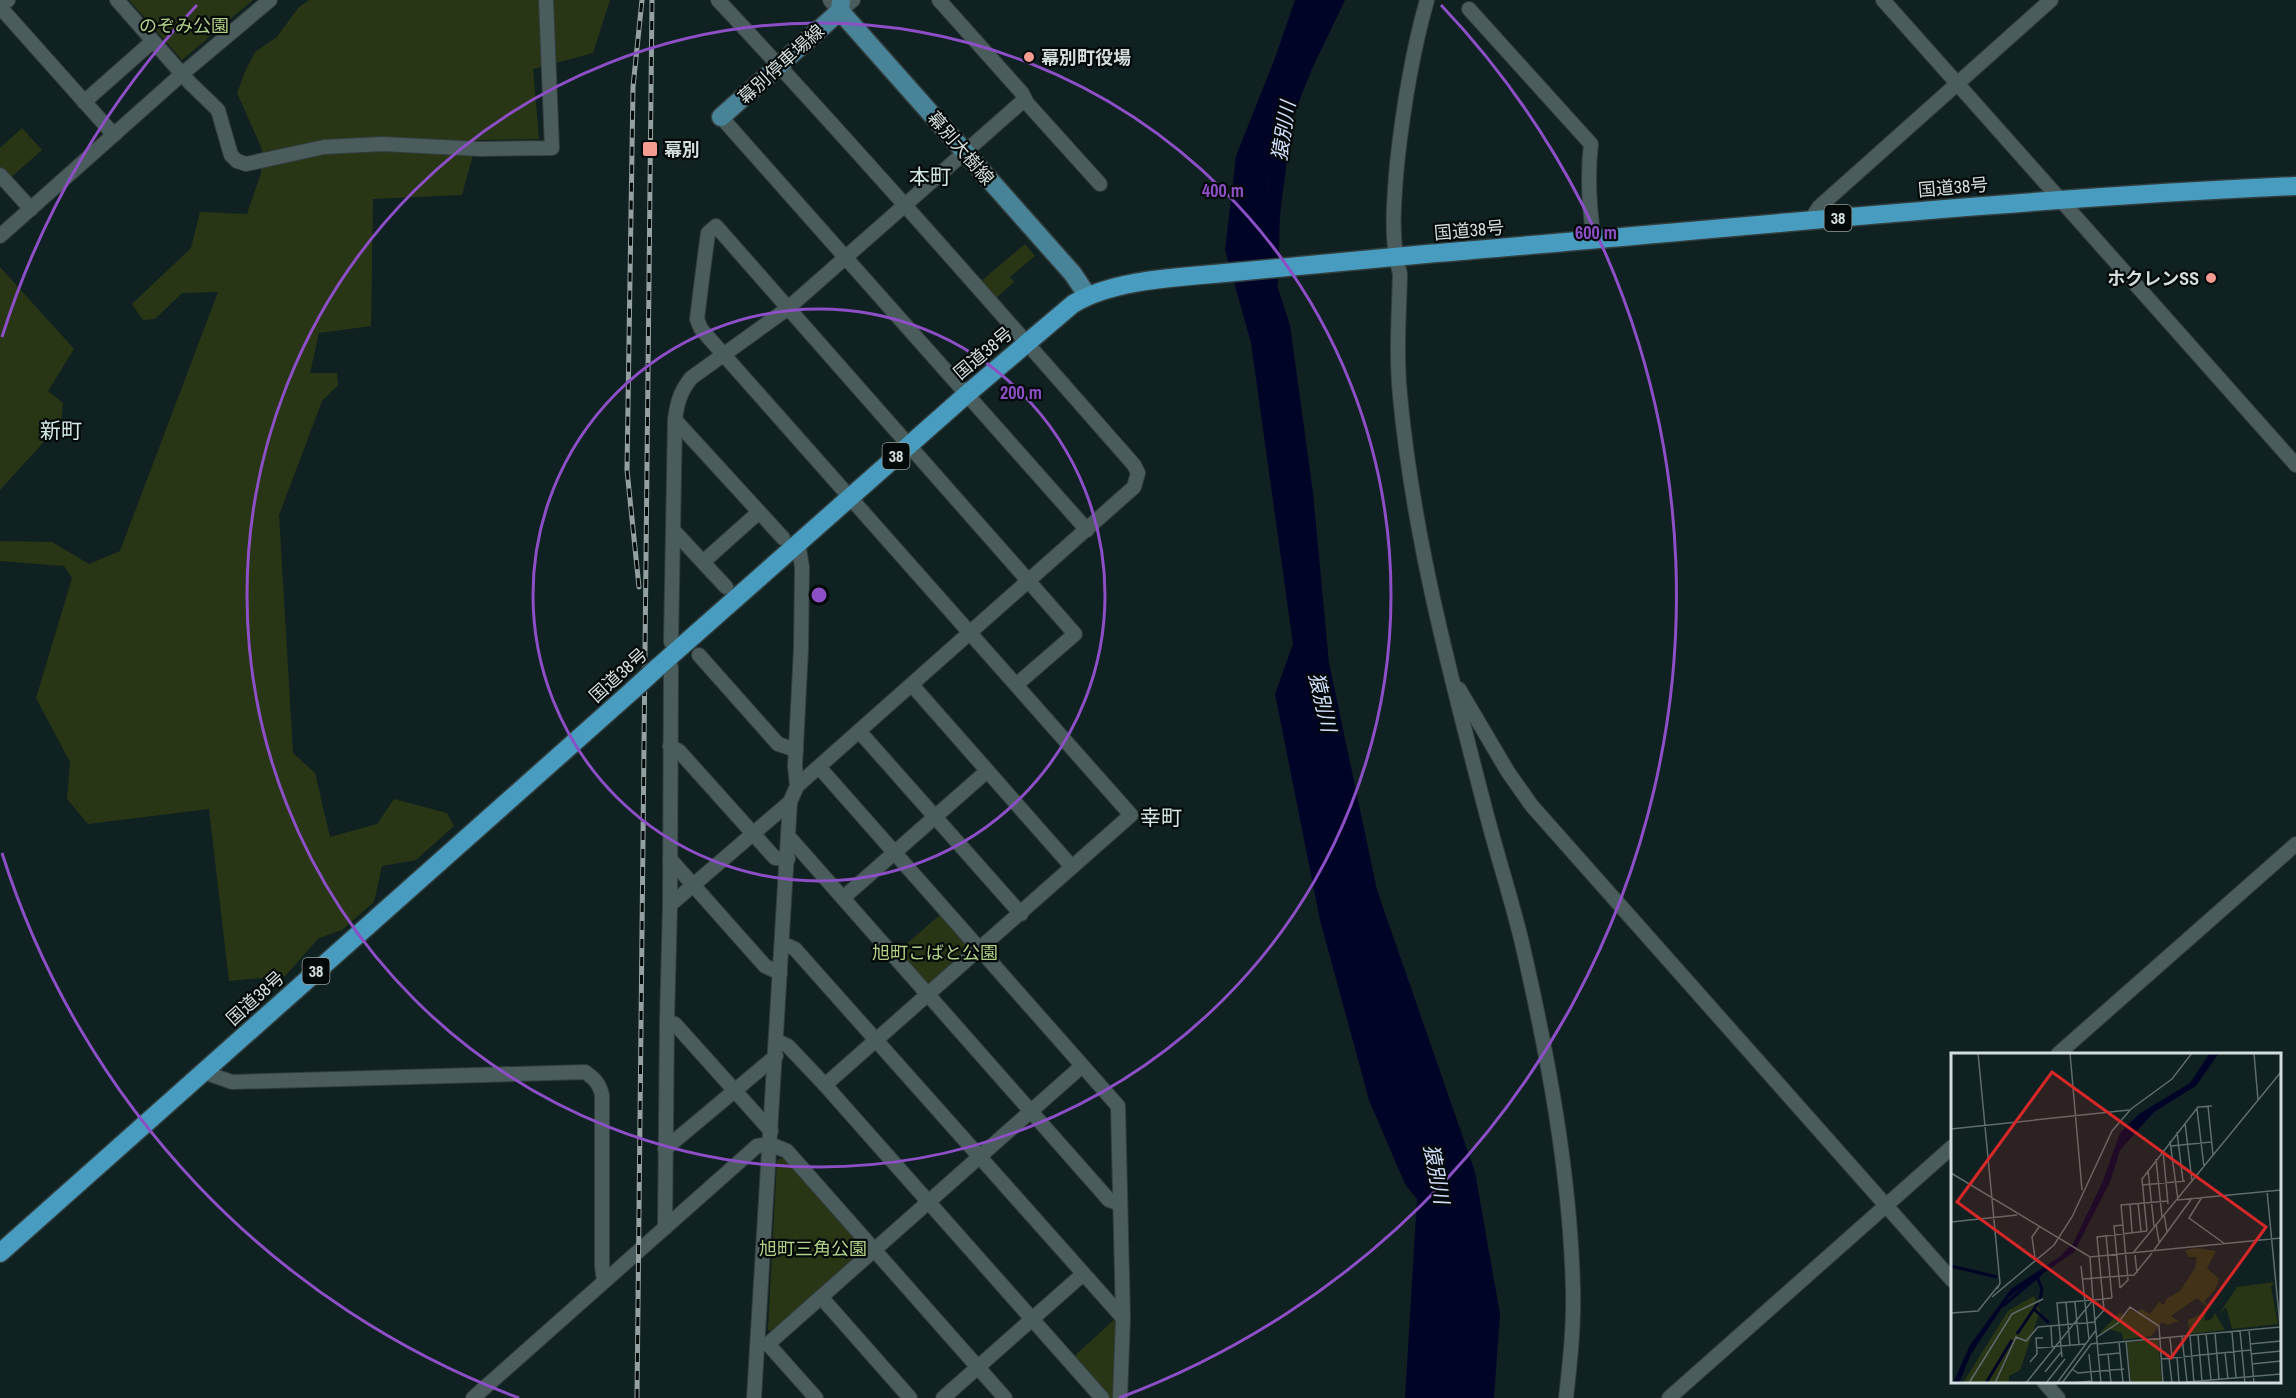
<svg xmlns="http://www.w3.org/2000/svg" width="2296" height="1398" viewBox="0 0 2296 1398" font-family="'Archivo Narrow','Noto Sans JP',sans-serif">
<style>
.green{fill:#293616}
.water{fill:#000528}
.lines{fill:none;stroke-linecap:round;stroke-linejoin:round}
.river{stroke:#000528;stroke-width:16}
.minor-casing{stroke:#323d3d;stroke-width:16}
.major-casing{stroke:#323d3d;stroke-width:21}
.highway-casing{stroke:#323d3d;stroke-width:21}
.minor{stroke:#4a5d5c;stroke-width:14}
.major{stroke:#488398;stroke-width:18}
.highway{stroke:#479cc0;stroke-width:18}
.rail-casing{stroke:#94a1a1;stroke-width:5}
.rail{stroke:#040909;stroke-width:3;stroke-dasharray:9;stroke-linecap:butt}
.highway-bridge-casing{stroke:#323d3d;stroke-width:21;stroke-linecap:butt}
.highway-bridge{stroke:#479cc0;stroke-width:18}
.ring{fill:none;stroke:#8c4fc5;stroke-width:3}
.poi-dot{fill:#f59c92;stroke:#040909;stroke-width:2}
.labels{text-anchor:middle;dominant-baseline:central;stroke-width:4.5;stroke-linejoin:round;paint-order:stroke}
.shield{fill:#040909;stroke:#949d9d;stroke-width:1.5}
.shield-label{font-size:16px;font-weight:bold;fill:#d2dddd}
.park-label{font-size:18px;fill:#b1d187;stroke:#040909}
.poi-label{font-size:18px;font-weight:bold;fill:#d2dddd;stroke:#040909;text-anchor:start}
.street-label{font-size:18px;fill:#d2dddd;stroke:#040909}
.water-label{font-size:20px;font-style:italic;fill:#d1e0fc;stroke:#040909}
.quarter-label{font-size:21px;fill:#d3e9e8;stroke:#040909}
.inset-river{fill:none;stroke:#000528;stroke-width:3}
.inset-road{fill:none;stroke:#5e6c6c;stroke-width:1.5}
.view{fill:#d62828;fill-opacity:0.15;stroke:#d62828;stroke-width:3}
.inset-edge{fill:none;stroke:#d2dddd;stroke-width:3}
.centre{fill:#8c4fc5;stroke:#040909;stroke-width:3}
.ring-label{font-size:18px;text-anchor:middle;font-weight:bold;fill:#8c4fc5;stroke:#040909;stroke-width:4.5;stroke-linejoin:round;paint-order:stroke}
</style>
<rect width="100%" height="100%" fill="#102121"/>
<!-- green -->
<g class="green">
<polygon points="129,0 253,0 182,60"/>
<polygon points="309,0 610,0 593,53 533,69 539,139 477,140 462,195 373,199 371,326 319,333 310,373 337,373 338,385 322,401 279,515 293,753 315,773 330,837 377,824 394,799 447,813 454,826 416,860 382,866 374,902 342,930 319,938 285,976 229,981 209,809 88,824 67,799 70,762 36,698 72,578 64,566 0,561 0,541 52,542 89,564 120,551 218,292 182,293 155,319 143,320 132,304 191,248 200,212 247,214 261,173 262,149 237,93 245,72 255,52 277,37 298,8"/>
<polygon points="22,128 42,150 9,179 0,169 0,148"/>
<polygon points="1025,244 1035,256 1010,277 1014,282 995,299 980,282"/>
<polygon points="0,267 74,349 48,391 63,403 61,423 0,490"/>
<polygon points="941,914 973,950 928,989 896,953"/>
<polygon points="786,1157 864,1245 862,1256 776,1332 768,1330 777,1160"/>
<polygon points="1115,1319 1119,1323 1118,1398 1105,1398 1071,1359"/>
</g>
<!-- water -->
<polygon class="water" points="1295,0 1345,0 1312,69 1268,179 1263,243 1290,325 1313,493 1329,663 1377,890 1475,1172 1500,1314 1494,1398 1405,1398 1417,1199 1405,1184 1369,1100 1320,920 1275,694 1293,644 1251,343 1225,250 1236,156 1275,58"/>
<g class="lines">
<!-- river -->
<polyline class="river" points="1270,282 1272,214 1283,129"/>
<!-- minor casing -->
<g class="minor-casing">
<g id="minor">
<polyline points="8,0 0,7 114,135"/>
<polyline points="117,0 190,83 218,110 231,155 237,161 246,164 324,147 382,144 481,149 552,148 546,0"/>
<path d="M718 0C860 152 997 309 1134 465L1138 473 1134 487 797 786"/>
<polyline points="830,0 840,11 853,0"/>
<polyline points="939,0 1022,93 1027,103 1100,184"/>
<path d="M1427 0C1412 53 1403 109 1397 164 1394 200 1390 239 1400 274 1399 314 1396 355 1400 395 1413 537 1451 678 1487 816 1498 858 1512 901 1522 943 1548 1056 1570 1173 1573 1289 1574 1326 1570 1362 1566 1398"/>
<polyline points="1883,0 2296,465"/>
<path d="M1469 9 1591 144C1587 177 1589 207 1594 240"/>
<polyline points="84,102 153,41"/>
<polyline points="721,117 1087,530"/>
<polyline points="0,175 31,209"/>
<polyline points="1811,220 1819,207 2051,0"/>
<polyline points="0,236 182,74 270,0"/>
<polyline points="675,420 783,538"/>
<polyline points="674,531 726,587"/>
<polyline points="703,562 759,512"/>
<path d="M671 642 675 420C677 403 680 392 691 378L787 309 1024 100"/>
<polyline points="699,655 778,744 796,750"/>
<polyline points="912,685 1072,867"/>
<polyline points="1459,689 1508,772 1532,806 1952,1280"/>
<polyline points="859,731 1021,914"/>
<polyline points="670,746 679,751 775,858 788,859"/>
<polyline points="819,767 1118,1106 1123,1318 1120,1398"/>
<polyline points="789,837 1109,1200 1120,1204"/>
<polyline points="670,859 765,966 780,973"/>
<polyline points="843,898 987,771"/>
<polyline points="670,905 790,802"/>
<polyline points="782,943 795,949 1123,1318"/>
<polyline points="667,1021 675,1024 771,1131"/>
<polyline points="777,1041 788,1046 825,1085 1102,1398"/>
<polyline points="2058,1054 2296,844"/>
<path d="M203 1072 232 1082 585 1072C595 1079 599 1083 602 1095V1266L604 1281"/>
<polyline points="825,1085 1131,815 701,329 697,319 703,271 708,233 716,226 1075,634 1016,685"/>
<polyline points="665,1149 776,1056"/>
<polyline points="665,1228 667,1021 670,905 671,667"/>
<polyline points="821,1297 910,1398"/>
<polyline points="762,1344 768,1344 816,1398"/>
<polyline points="768,1344 1082,1066"/>
<polyline points="2044,1382 2058,1398"/>
<polyline points="473,1398 757,1146 770,1144 787,1151 1005,1398"/>
<polyline points="754,1398 790,802 797,786 795,766 801,649 802,567 798,543"/>
<polyline points="943,1398 1083,1274"/>
<polyline points="1669,1398 1952,1147"/>
</g>
</g>
<!-- major casing -->
<g class="major-casing">
<g id="major">
<polyline points="841,0 840,11 1073,274 1087,295"/>
<polyline points="721,117 840,11"/>
</g>
</g>
<!-- highway casing -->
<g class="highway-casing">
<g id="highway">
<path d="M657 668 967 394 1073 304C1115 278 1186 277 1235 272 1299 266 1362 260 1426 254 1716 230 2005 199 2296 186"/>
<polyline points="0,1253 633,690"/>
</g>
</g>
<!-- minor -->
<use href="#minor" class="minor"/>
<!-- major -->
<use href="#major" class="major"/>
<!-- highway -->
<use href="#highway" class="highway"/>
<!-- rail casing -->
<g class="rail-casing">
<g id="rail">
<polyline points="639,587 627,470 633,87 642,0"/>
<polyline points="637,1398 652,0"/>
</g>
</g>
<!-- rail -->
<use href="#rail" class="rail"/>
<!-- highway-bridge casing -->
<g class="highway-bridge-casing">
<polyline id="highway-bridge" points="633,690 657,668"/>
</g>
<!-- highway-bridge -->
<use href="#highway-bridge" class="highway-bridge"/>
</g>
<!-- distance rings -->
<g class="ring">
<circle cx="819" cy="595" r="286"/>
<circle cx="819" cy="595" r="572"/>
<path d="M519 1398A857 857 0 0 1 2 853M2 337A857 857 0 0 1 197 5M1441 5A857 857 0 0 1 1119 1398"/>
</g>
<!-- markers -->
<g class="poi-dot">
<circle cx="1029" cy="57" r="6"/>
<rect x="642" y="141" width="16" height="16" rx="3"/>
<circle cx="2211" cy="278" r="6"/>
</g>
<g class="labels">
<!-- shield labels -->
<g class="shield">
<rect x="1824.5" y="205" width="27" height="26" rx="4.5"/>
<rect x="882.5" y="443" width="27" height="26" rx="4.5"/>
<rect x="302.5" y="958" width="27" height="26" rx="4.5"/>
</g>
<g class="shield-label">
<text x="1838" y="218">38</text>
<text x="896" y="456">38</text>
<text x="316" y="971">38</text>
</g>
<!-- park labels -->
<g class="park-label">
<text x="184" y="25">のぞみ公園</text>
<text x="935" y="952">旭町こばと公園</text>
<text x="813" y="1248">旭町三角公園</text>
</g>
<!-- poi labels -->
<g class="poi-label">
<text x="1041" y="57">幕別町役場</text>
<text x="664" y="149">幕別</text>
<text x="2199" y="278" text-anchor="end">ホクレンSS</text>
</g>
<!-- street labels -->
<g class="street-label">
<text transform="translate(781 64) rotate(-42)">幕別停車場線</text>
<text transform="translate(961 148) rotate(49)">幕別大樹線</text>
<text transform="translate(1953 187) rotate(-5)">国道38号</text>
<text transform="translate(1469 230) rotate(-5)">国道38号</text>
<text transform="translate(983 353) rotate(-40)">国道38号</text>
<text transform="translate(618 675) rotate(-42)">国道38号</text>
<text transform="translate(255 998) rotate(-42)">国道38号</text>
</g>
<!-- water labels -->
<g class="water-label">
<text transform="translate(1283 131) rotate(-81)">猿別川</text>
<text transform="translate(1323 702) rotate(77)">猿別川</text>
<text transform="translate(1437 1174) rotate(79)">猿別川</text>
</g>
<!-- quarter labels -->
<g class="quarter-label">
<text x="930" y="176">本町</text>
<text x="61" y="430">新町</text>
<text x="1161" y="817">幸町</text>
</g>
</g>
<!-- overview -->
<g transform="translate(1951 1053)">
<rect width="330" height="330" fill="#102121"/>
<path d="M246 195 265 198 256 215 268 226 264 237 253 248 260 257 246 245 220 263 228 268 216 272 211 269 200 283 172 287 171 280 158 276 148 281 168 260 175 262 179 256 185 260 190 256 199 261 208 249 213 252 215 246 229 238 244 215 246 204H238L234 197ZM323 229 320 234 327 271 281 276 275 254 268 261 286 234ZM83 243 89 258 69 317 58 323V330H12L57 258ZM255 259 253 268 261 266 264 260 274 277 238 281 237 267ZM207 287 211 329 180 330 176 289Z" fill="#293616"/>
<path d="M259 0H268L245 33 203 59 169 97 159 129 123 199 58 244 20 301 8 330H2L19 292 60 236 119 197 152 128 169 80 188 61 239 30Z" fill="#000528"/>
<path class="inset-river" d="M108 207 121 193M0 213 46 224M86 224 91 236 89 246M52 253 90 221M84 257 98 270M66 281 87 250M35 330 61 287"/>
<path class="inset-road" d="M27 0 49 230 46 236M119 0 131 137M303 0 307 47M257 53 262 102M246 56 253 114M234 70 241 128M0 76 178 57M226 79 232 128M219 88 227 147 330 137M220 93 260 89M212 97 217 151M205 106 211 164M197 117 203 173M0 120 139 204 330 185M191 132 234 128M316 138 330 283M251 144 238 165 274 191M187 150 190 178M179 151 181 179M213 161 216 179M0 169 66 162M205 171 208 189M196 178 191 126 247 54 261 53M155 182 161 245M203 197 241 145M182 200 330 19M184 202 186 220M84 205 81 184 88 174M130 213 138 286M131 226 183 222 201 200M169 235 177 227 170 152 217 148M169 235 163 173 172 172M41 244 103 192 121 164 161 78 180 56 221 26 241 0M142 247 161 245M124 249 128 291M115 250 119 292M0 260 27 258 47 233M144 267 153 257 146 184 196 178M100 273 101 294M298 277 303 330M289 278 294 330M281 279 285 325M264 280 268 326M255 281 260 327M247 282 251 328M239 283 243 330M146 284 167 270 179 254 208 273 212 330M231 284 236 329M219 285 221 304M175 288 179 330M168 289 172 330M147 291 329 274M299 291 330 288M86 295 134 291M274 299 277 326M138 301 141 330M157 301 160 330M300 301 330 298M148 302 169 300M111 304 106 250 142 247 150 330M226 304 228 329M218 305 221 330M210 306 300 297M79 309 86 301 85 285H92M301 311 330 308M121 316 127 320 149 318M149 318 173 316M94 319 111 298M18 330 61 261 92 246M44 330 65 284 75 288 87 274 145 269M75 330 142 247 139 204M95 330 114 306M106 330 145 277M111 330 140 291 147 290M121 330 141 328M225 330 330 321"/>
<path class="view" d="M101 19 315 174 220 305 6 149Z"/>
<rect width="330" height="330" class="inset-edge"/>
</g>
<circle cx="819" cy="595" r="9" class="centre"/>
<g class="ring-label">
<text x="1223" y="197">400 m</text>
<text x="1596" y="239">600 m</text>
<text x="1021" y="399">200 m</text>
</g>
</svg>
